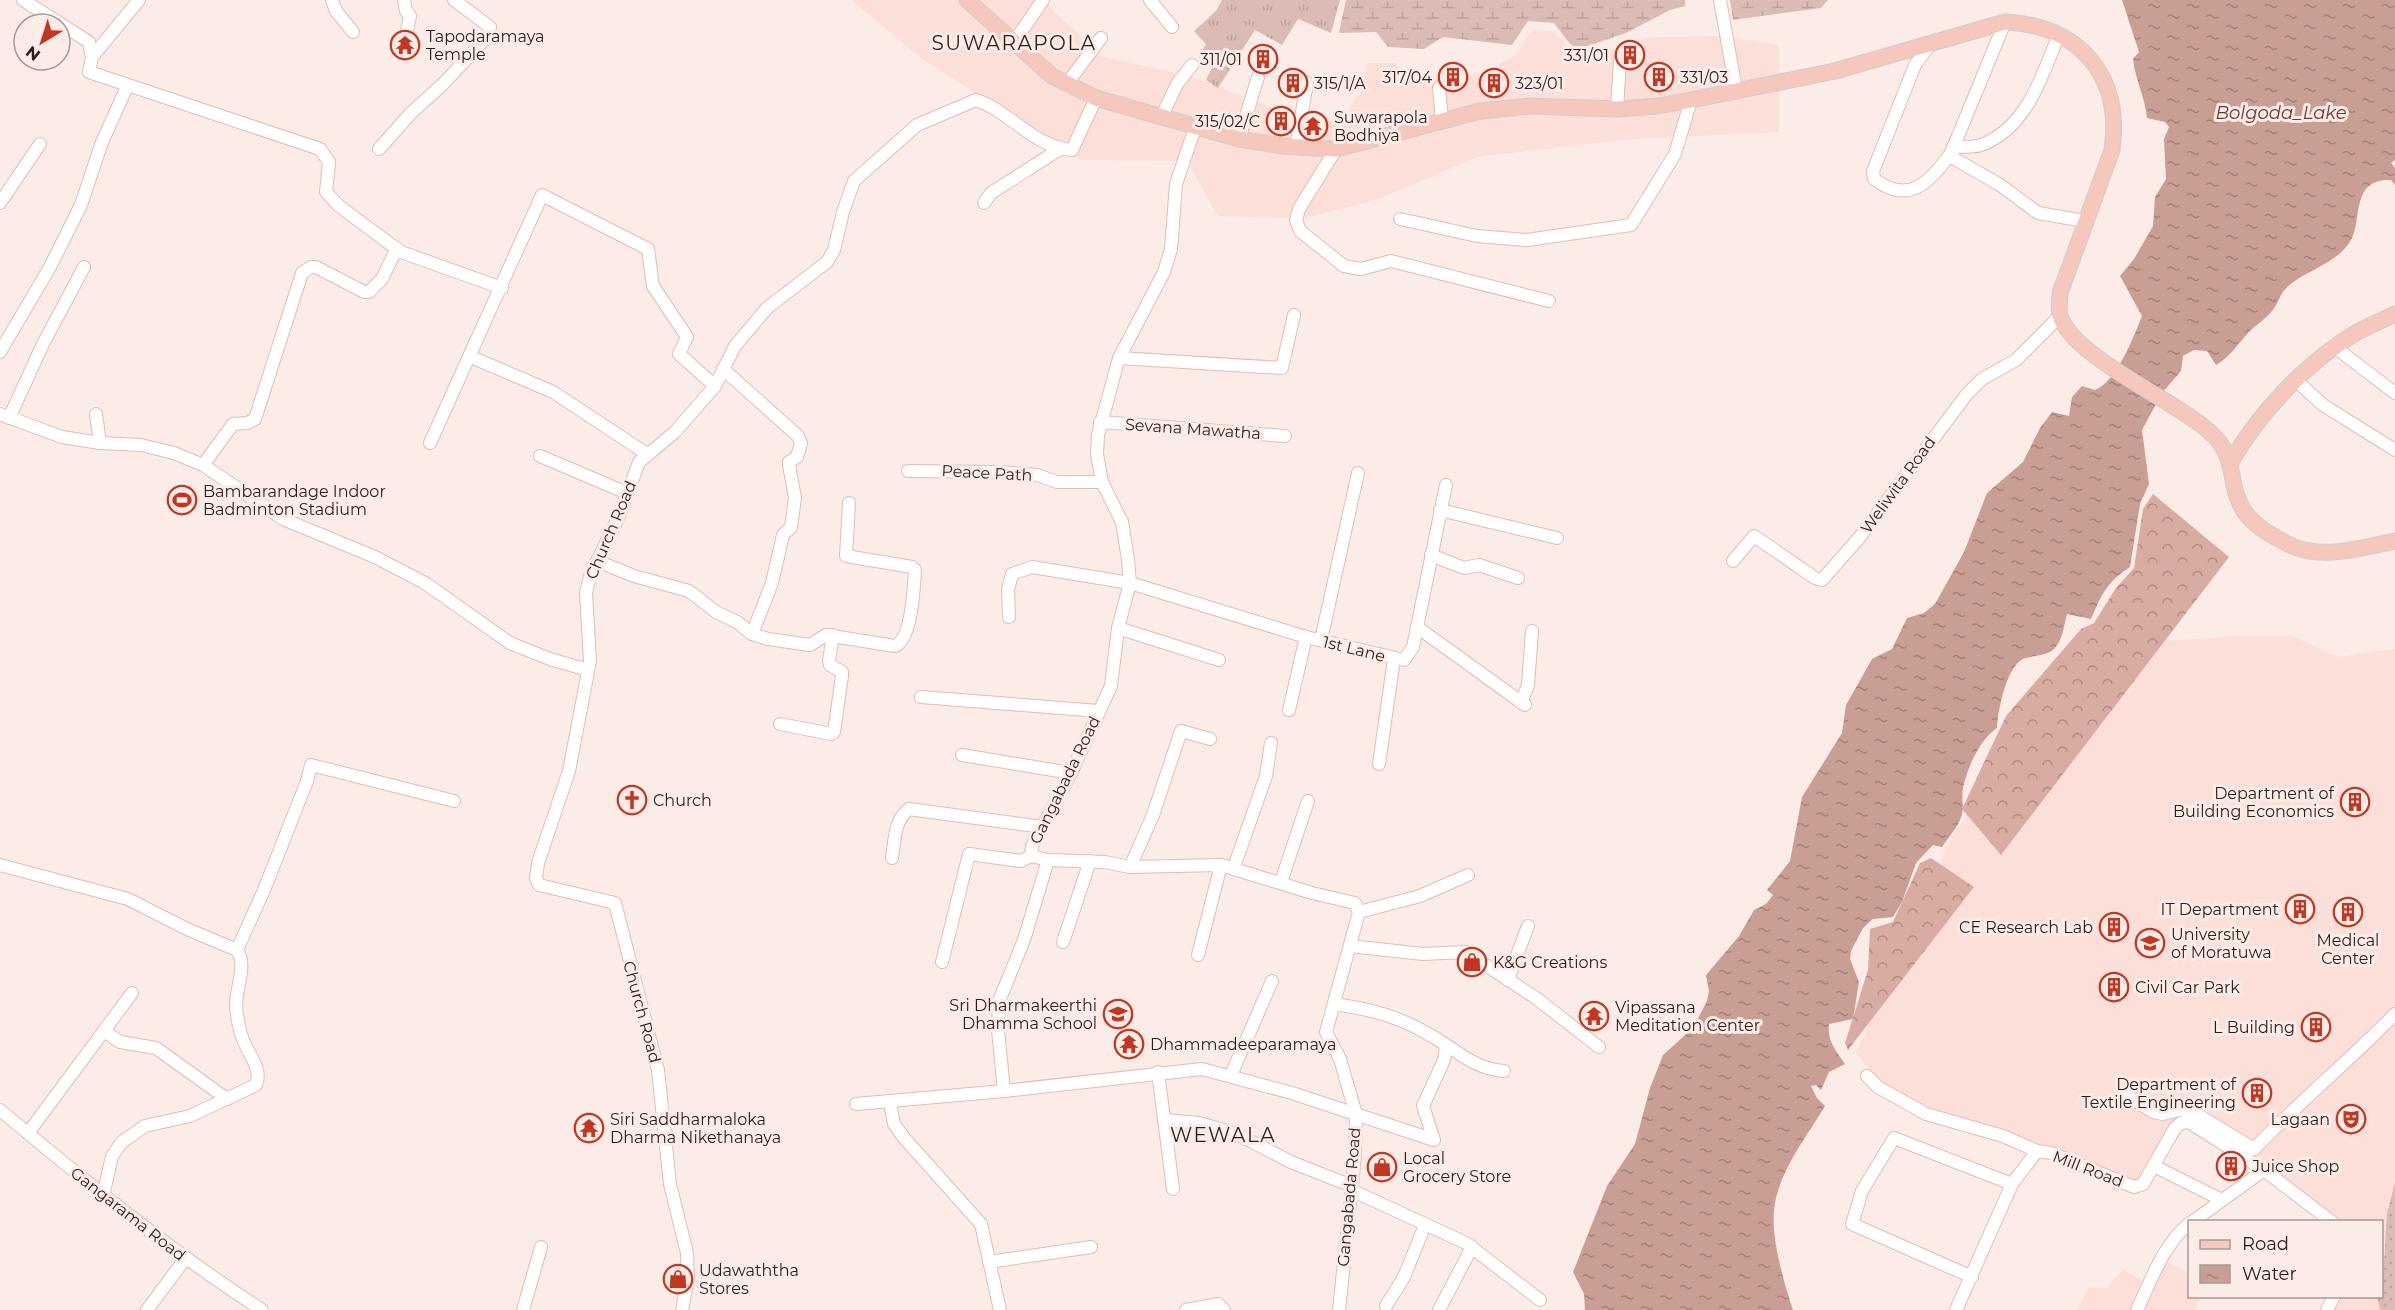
<svg xmlns="http://www.w3.org/2000/svg" width="2395" height="1310" viewBox="0 0 2395 1310" font-family="Montserrat,sans-serif">
<style>
.built{fill:#fddfd9}
.grass{fill:url(#grass-tufts)}
.forest{fill:url(#forest-crowns)}
.wetland{fill:url(#wetland-marsh)}
.park{fill:url(#park-dots)}
.water{fill:url(#water-ripples)}
.lines{fill:none;stroke-linecap:round;stroke-linejoin:round}
.minor-casing{stroke:#e2bcb4;stroke-width:14}
.major-casing{stroke:#d0cdcd;stroke-width:17}
.minor{stroke:#fff;stroke-width:12}
.major{stroke:#f5c7bd;stroke-width:15}
.labels{text-anchor:middle;dominant-baseline:central;stroke-width:6;stroke-linejoin:round;paint-order:stroke}
.poi-label{font-size:16px;fill:#2b1d1a;stroke:#fcece8;text-anchor:start}
.street-label{font-size:16px;fill:#2b1d1a;stroke:#fcece8}
.water-label{font-size:18px;font-style:italic;fill:#70372d;stroke:#fcece8}
.quarter-label{font-size:20px;letter-spacing:1.5px;fill:#2b1d1a;stroke:#fcece8}
</style>
<defs>
<pattern id="grass-tufts" width="24" height="20" patternUnits="userSpaceOnUse" patternTransform="scale(1.5)"><rect width="24" height="20" fill="#dbbcb5"/><path d="M3 7l-1-3M5 7V3M7 7l1-3M15 17l-1-3M17 17v-4M19 17l1-3" fill="none" stroke="#bca19b"/></pattern>
<pattern id="forest-crowns" width="20" height="18" patternUnits="userSpaceOnUse" patternTransform="scale(1.5)"><rect width="20" height="18" fill="#d8aca3"/><path d="M2 6a3 3 0 1 1 6 0M12 15a3 3 0 1 1 6 0" fill="none" stroke="#af8b84"/></pattern>
<pattern id="wetland-marsh" width="20" height="14" patternUnits="userSpaceOnUse" patternTransform="scale(1.5)"><rect width="20" height="14" fill="#dbbcb5"/><path d="M1 5h8M5 5V1M11 12h8M15 12V8" fill="none" stroke="#bca19b"/></pattern>
<pattern id="park-dots" width="8" height="8" patternUnits="userSpaceOnUse" patternTransform="scale(1.5)"><rect width="8" height="8" fill="#dbbcb5"/><path d="M2 2h.1M6 6h.1" fill="none" stroke="#bca19b" stroke-width="1.8" stroke-linecap="round"/></pattern>
<pattern id="water-ripples" width="26" height="14" patternUnits="userSpaceOnUse" patternTransform="scale(1.5)"><rect width="26" height="14" fill="#c99e95"/><path d="M2 4q2-2 4 0t4 0M15 11q2-2 4 0t4 0" fill="none" stroke="#a38079"/></pattern>
</defs>
<rect width="100%" height="100%" fill="#fcece8"/>
<!-- built -->
<g class="built">
<polygon points="851,0 1045,0 1052,10 1103,57 1193,77 1275,109 1340,122 1361,92 1367,63 1396,63 1412,82 1484,73 1516,55 1532,30 1553,31 1577,55 1605,52 1651,37 1721,36 1779,45 1779,132 1621,140 1478,157 1376,200 1302,219 1218,216 1187,161 1079,160 1072,150 1021,127 980,96 922,59"/>
<polygon points="2239,636 2292,636 2338,657 2395,649 2395,1310 2328,1310 2337,1297 2382,1296 2382,1222 2336,1221 2187,1125 2169,1133 2143,1184 2044,1147 1928,1109 1881,1082 1856,1053 1953,834 2099,645"/>
<polygon points="2165,1260 2189,1273 2190,1296 2202,1297 2194,1310 2138,1310"/>
<polygon points="2123,1269 2148,1285 2137,1310 2077,1310 2089,1287 2107,1288"/>
</g>
<!-- grass -->
<polygon class="grass" points="1222,0 1340,0 1331,33 1298,19 1282,45 1255,30 1218,88 1206,80 1212,68 1199,57 1206,44 1194,31 1216,11"/>
<!-- forest -->
<g class="forest">
<polygon points="2153,494 2229,557 2001,855 1962,809 2006,716 2081,629 2094,623 2116,588 2134,568 2143,509"/>
<polygon points="1931,858 1974,887 1848,1050 1845,1043 1868,970 1870,929 1893,922 1920,863"/>
</g>
<!-- wetland -->
<g class="wetland">
<polygon points="1346,0 1685,0 1685,6 1670,10 1626,33 1579,49 1570,44 1554,23 1528,21 1512,45 1443,37 1424,49 1388,47 1376,32 1339,33"/>
<polygon points="1730,0 1828,0 1821,8 1733,20"/>
</g>
<!-- park -->
<polygon class="park" points="2395,1183 2395,1310 2380,1310 2377,1297 2382,1296 2387,1213"/>
<!-- water -->
<path class="water" d="M2122 0H2395V160L2391 163 2395 168V185L2391 180C2351 178 2362 219 2352 238 2339 264 2306 269 2286 288 2280 294 2278 304 2272 311 2265 320 2255 325 2248 333 2237 345 2231 356 2216 365L2207 351 2194 350 2183 356 2181 371 2162 393 2142 430 2149 484 2140 504 2130 567C2106 583 2102 594 2091 619L2067 614C2064 625 2063 640 2054 649 2047 656 2033 655 2023 659 2006 668 1998 710 1997 728 1980 739 1967 768 1963 788 1961 798 1965 811 1960 820 1956 829 1948 838 1942 847L1933 845 1916 863 1902 902 1893 917 1873 919 1863 928 1851 951 1850 959 1859 982 1853 1019 1829 1024C1827 1041 1836 1051 1845 1064L1829 1072 1821 1090 1816 1085 1811 1086 1817 1098 1825 1106C1806 1138 1778 1172 1774 1210 1771 1238 1784 1283 1793 1310H1585L1584 1294 1573 1272 1607 1186 1635 1144 1650 1088 1663 1055 1693 1028 1707 1001 1709 991 1706 975 1739 936 1754 910 1766 904 1773 895 1767 890 1790 861 1802 797 1842 733 1846 705 1872 659 1892 649 1907 618 1924 613 1935 604 1964 552 1987 493 2023 462 2040 428 2052 412 2069 416 2072 397 2082 386 2095 390C2117 381 2133 338 2142 316L2120 276 2134 259 2153 226 2155 197 2166 179 2164 139 2169 127 2165 122 2147 118C2145 97 2135 79 2133 59L2139 52Z"/>
<g class="lines">
<!-- minor casing -->
<g class="minor-casing">
<g id="minor">
<polyline points="23,0 89,42 92,57"/>
<polyline points="139,0 92,57 89,72 320,149 329,162 326,192 339,206 401,252 502,288"/>
<polyline points="332,0 336,11 353,32"/>
<polyline points="404,0 406,11 410,16 405,41"/>
<polyline points="1150,0 1172,27"/>
<polyline points="1720,0 1736,90"/>
<polyline points="2005,22 1951,153 1955,159 2000,185 2038,213 2085,221"/>
<polyline points="1014,42 1043,0"/>
<path d="M1931 43 1915 65 1873 171 1874 179C1909 206 1931 181 1951 153"/>
<polyline points="1066,85 1101,38"/>
<polyline points="1439,88 1442,120"/>
<polyline points="1617,109 1620,61"/>
<polyline points="1162,116 1177,84 1192,65"/>
<polyline points="1195,128 1176,184 1171,249 1164,272 1119,358 1098,435 1097,454 1102,482 1122,522 1128,559 1130,583 1118,628 1111,686 1071,773 1032,846 1031,856 1048,860 1105,862 1130,867 1221,865 1312,893 1355,903 1359,912 1326,1032 1340,1059 1356,1114 1355,1156 1339,1310"/>
<polyline points="1239,139 1258,77"/>
<polyline points="1296,147 1307,83"/>
<path d="M1953 147C1961 146 1973 148 1981 145 2027 128 2042 76 2059 34"/>
<polyline points="379,149 411,113 443,84 488,36 490,27 454,0"/>
<polyline points="1336,149 1299,209 1296,220 1300,231 1344,266 1361,269 1391,261 1549,301"/>
<polyline points="0,203 40,144"/>
<polyline points="984,203 991,193 1060,149"/>
<polyline points="1400,219 1477,236 1527,240 1631,225 1675,154 1691,100"/>
<polyline points="2336,348 2395,393"/>
<polyline points="0,352 50,267 81,205 102,142 127,87"/>
<polyline points="471,357 553,392 647,454"/>
<polyline points="1119,358 1282,368 1294,315"/>
<polyline points="723,369 798,436 801,443 797,457 789,462 789,465 795,498 791,527 783,535 772,583 752,634"/>
<polyline points="2297,381 2323,405 2395,450"/>
<polyline points="0,414 62,437 100,443 141,445 174,453 203,465 283,519 375,557 425,583 510,643 550,659 588,670"/>
<polyline points="96,414 100,443"/>
<polyline points="9,418 43,344 84,267"/>
<polyline points="1100,422 1285,436"/>
<polyline points="430,443 542,195 648,249 653,286 687,337 679,354 715,386"/>
<polyline points="540,456 627,493"/>
<polyline points="203,465 233,424 247,423 255,419 302,273 311,267 316,267 364,292 369,292 382,279 397,248"/>
<polyline points="908,471 1001,472 1037,475 1057,482 1102,482"/>
<polyline points="1440,510 1557,538"/>
<polyline points="1431,555 1464,568 1479,565 1518,578"/>
<path d="M597 561 634 576 689 591 716 612 737 622 752 634 768 639 810 645 826 635 895 646C912 639 914 587 915 570L912 567 846 556 849 503"/>
<polyline points="1733,561 1754,536 1815,578 1822,580 1859,538 1967,394 1982,379 2016,360 2060,316"/>
<polyline points="1009,617 1008,590 1012,574 1032,567 1130,583 1306,637 1404,660 1413,647 1446,485"/>
<polyline points="1417,627 1525,705"/>
<polyline points="1118,628 1219,660"/>
<polyline points="1321,640 1358,473"/>
<polyline points="921,697 1099,711"/>
<polyline points="1521,703 1528,685 1532,631"/>
<polyline points="1289,710 1306,637"/>
<polyline points="780,724 831,734 834,732 842,676 842,672 830,665 829,661 833,635"/>
<polyline points="962,755 1071,773"/>
<polyline points="1379,764 1394,659"/>
<path d="M892 858C895 840 894 820 909 809L1043 827"/>
<polyline points="1048,860 1024,940 999,1001 998,1030 1004,1091 1202,1069 1292,1093 1434,1140 1423,1106 1444,1060 1446,1046"/>
<polyline points="0,865 128,899 187,929 237,950"/>
<polyline points="1130,867 1153,815 1181,731 1210,739"/>
<polyline points="1234,867 1266,776 1271,743"/>
<polyline points="1281,882 1308,801"/>
<polyline points="1359,912 1420,896 1468,875"/>
<polyline points="1063,942 1090,861"/>
<polyline points="1350,946 1423,954 1466,952 1536,998 1599,1047"/>
<polyline points="1198,955 1221,865"/>
<polyline points="942,962 969,854 1021,861 1031,856"/>
<polyline points="1508,980 1528,926"/>
<path d="M1334 1004C1370 1009 1398 1016 1430 1035 1456 1049 1473 1069 1504 1071"/>
<polyline points="104,1031 120,1042 156,1048 227,1099"/>
<polyline points="1158,1072 1173,1189"/>
<polyline points="1231,1075 1272,981"/>
<polyline points="1867,1076 1878,1087 1926,1114 2003,1136 2037,1151 2051,1153 2134,1187 2143,1184 2175,1128 2181,1123 2189,1122 2264,1170 2332,1222"/>
<path d="M2123 1093 2153 1112 2163 1114 2180 1110 2193 1112 2254 1149C2299 1102 2349 1061 2395 1014"/>
<polyline points="890,1103 894,1124 905,1139 981,1224 1000,1310"/>
<polyline points="856,1104 1004,1091"/>
<path d="M0 1110C85 1181 169 1250 262 1310"/>
<polyline points="1165,1120 1199,1123 1237,1134 1291,1162 1352,1186"/>
<polyline points="28,1133 132,993"/>
<polyline points="2154,1166 2222,1200"/>
<polyline points="1351,1190 1466,1243 1540,1300"/>
<path d="M103 1196 112 1156 122 1142 145 1126 190 1116 256 1085C263 1068 247 1053 242 1037 239 1030 238 1021 237 1014 232 993 249 968 237 950L264 890 307 781 311 765 454 801"/>
<polyline points="2192,1222 2264,1170"/>
<polyline points="989,1262 1091,1247"/>
<polyline points="1972,1277 1852,1224 1862,1191 1894,1138 2012,1184"/>
<polyline points="1386,1306 1404,1277 1425,1225"/>
<polyline points="147,1310 185,1259"/>
<polyline points="523,1310 541,1247"/>
<path d="M682 1310 688 1278 687 1253 670 1184 658 1070 615 903 539 885 536 878 538 863 569 771 590 661 586 593 590 576 619 516 639 462 675 432 715 386 735 346 767 308 827 262 834 250 843 212 854 181 917 125 976 100C1010 111 1033 147 1072 150L1096 98"/>
<polyline points="1186,1310 1218,1304 1224,1310"/>
<polyline points="1439,1310 1472,1247"/>
<polyline points="1956,1310 2012,1184 2037,1151"/>
<path d="M2137 1310C2151 1281 2163 1244 2190 1223"/>
<polyline points="2327,1310 2334,1296"/>
</g>
</g>
<!-- major casing -->
<g class="major-casing">
<g id="major">
<path d="M967 0 1052 76 1096 98 1239 139 1283 146 1336 149 1480 111 1531 106 1617 109 1657 106 1691 100 1835 71 2005 22C2079 25 2123 76 2112 150L2060 293C2060 300 2058 310 2060 316 2074 358 2177 401 2211 433 2238 457 2227 485 2244 511 2254 526 2272 536 2288 544 2322 561 2359 548 2395 541"/>
<path d="M2231 462C2258 414 2306 363 2354 334 2367 326 2381 321 2395 314"/>
</g>
</g>
<!-- minor -->
<use href="#minor" class="minor"/>
<!-- major -->
<use href="#major" class="major"/>
</g>
<!-- icons -->
<defs>
<g id="temple-ring" transform="scale(1.5)"><circle r="9.5" fill="#fcece8" stroke="#c33721" stroke-width="1.5"/><path d="M0-6L5-2H3V0L6.5 2.5H4V6H1.5V3h-3V6H-4V2.5H-6.5L-3 0V-2H-5Z" fill="#c33721"/></g>
<g id="building-ring" transform="scale(1.5)"><circle r="9.5" fill="#fcece8" stroke="#c33721" stroke-width="1.5"/><path d="M-4-6H4V6H1V3H-1V6H-4ZM-2.5-4.3h1.7v1.8h-1.7ZM.8-4.3h1.7v1.8H.8ZM-2.5-1h1.7V.8h-1.7ZM.8-1h1.7V.8H.8Z" fill="#c33721"/></g>
<g id="stadium-ring" transform="scale(1.5)"><circle r="9.5" fill="#fcece8" stroke="#c33721" stroke-width="1.5"/><path d="M0-5a6.5 5 0 1 0 0 10a6.5 5 0 1 0 0-10ZM-3.5-1.8h7v3.6h-7Z" fill="#c33721"/></g>
<g id="church-ring" transform="scale(1.5)"><circle r="9.5" fill="#fcece8" stroke="#c33721" stroke-width="1.5"/><path d="M-1.2-6h2.4v3.5h3.3v2.4h-3.3V6h-2.4V-.1h-3.3v-2.4h3.3Z" fill="#c33721"/></g>
<g id="university-ring" transform="scale(1.5)"><circle r="9.5" fill="#fcece8" stroke="#c33721" stroke-width="1.5"/><path d="M0-5L7-2L0 1L-7-2ZM-4 1L0 2.5L4 1V4Q0 6-4 4Z" fill="#c33721"/></g>
<g id="shop-ring" transform="scale(1.5)"><circle r="9.5" fill="#fcece8" stroke="#c33721" stroke-width="1.5"/><path d="M-5-2.5h2.3a2.7 3.5 0 0 1 5.4 0H5L5.5 6h-11ZM-1.5-2.5h3a1.5 2.3 0 0 0-3 0Z" fill="#c33721"/></g>
<g id="school-ring" transform="scale(1.5)"><circle r="9.5" fill="#fcece8" stroke="#c33721" stroke-width="1.5"/><path d="M0-5L7-2L0 1L-7-2ZM-4 1L0 2.5L4 1V4Q0 6-4 4Z" fill="#c33721"/></g>
<g id="theatre-ring" transform="scale(1.5)"><circle r="9.5" fill="#fcece8" stroke="#c33721" stroke-width="1.5"/><path d="M-5-5.5Q0-4 5-5.5V0Q5 5 0 6Q-5 5-5 0ZM-3.3-2.5H-1v1.5H-3.3ZM1-2.5H3.3v1.5H1ZM-2.8 1Q0 5.5 2.8 1Z" fill="#c33721"/></g>
</defs>
<g fill-rule="evenodd">
<use href="#temple-ring" x="405" y="45"/>
<use href="#building-ring" x="1630" y="55"/>
<use href="#building-ring" x="1263" y="59"/>
<use href="#building-ring" x="1453" y="77"/>
<use href="#building-ring" x="1659" y="77"/>
<use href="#building-ring" x="1293" y="83"/>
<use href="#building-ring" x="1494" y="83"/>
<use href="#building-ring" x="1281" y="121"/>
<use href="#temple-ring" x="1313" y="126"/>
<use href="#stadium-ring" x="182" y="500"/>
<use href="#church-ring" x="632" y="800"/>
<use href="#building-ring" x="2355" y="802"/>
<use href="#building-ring" x="2300" y="909"/>
<use href="#building-ring" x="2348" y="912"/>
<use href="#building-ring" x="2114" y="927"/>
<use href="#university-ring" x="2150" y="943"/>
<use href="#shop-ring" x="1472" y="962"/>
<use href="#building-ring" x="2114" y="987"/>
<use href="#school-ring" x="1118" y="1014"/>
<use href="#temple-ring" x="1594" y="1016"/>
<use href="#building-ring" x="2316" y="1027"/>
<use href="#temple-ring" x="1129" y="1044"/>
<use href="#building-ring" x="2257" y="1093"/>
<use href="#theatre-ring" x="2351" y="1119"/>
<use href="#temple-ring" x="589" y="1128"/>
<use href="#building-ring" x="2231" y="1166"/>
<use href="#shop-ring" x="1382" y="1167"/>
<use href="#shop-ring" x="678" y="1279"/>
</g>
<g class="labels">
<!-- poi labels -->
<g class="poi-label">
<text x="426" y="36">Tapodaramaya<tspan x="426" dy="18">Temple</tspan></text>
<text x="1609" y="55" text-anchor="end">331/01</text>
<text x="1242" y="59" text-anchor="end">311/01</text>
<text x="1432" y="77" text-anchor="end">317/04</text>
<text x="1680" y="77">331/03</text>
<text x="1314" y="83">315/1/A</text>
<text x="1515" y="83">323/01</text>
<text x="1334" y="117">Suwarapola<tspan x="1334" dy="18">Bodhiya</tspan></text>
<text x="1260" y="121" text-anchor="end">315/02/C</text>
<text x="203" y="491">Bambarandage Indoor<tspan x="203" dy="18">Badminton Stadium</tspan></text>
<text x="2334" y="793" text-anchor="end">Department of<tspan x="2334" dy="18">Building Economics</tspan></text>
<text x="653" y="800">Church</text>
<text x="2279" y="909" text-anchor="end">IT Department</text>
<text x="2093" y="927" text-anchor="end">CE Research Lab</text>
<text x="2171" y="934">University<tspan x="2171" dy="18">of Moratuwa</tspan></text>
<text x="2348" y="940" text-anchor="middle">Medical<tspan x="2348" dy="18">Center</tspan></text>
<text x="1493" y="962">K&amp;G Creations</text>
<text x="2135" y="987">Civil Car Park</text>
<text x="1097" y="1005" text-anchor="end">Sri Dharmakeerthi<tspan x="1097" dy="18">Dhamma School</tspan></text>
<text x="1615" y="1007">Vipassana<tspan x="1615" dy="18">Meditation Center</tspan></text>
<text x="2295" y="1027" text-anchor="end">L Building</text>
<text x="1150" y="1044">Dhammadeeparamaya</text>
<text x="2236" y="1084" text-anchor="end">Department of<tspan x="2236" dy="18">Textile Engineering</tspan></text>
<text x="610" y="1119">Siri Saddharmaloka<tspan x="610" dy="18">Dharma Nikethanaya</tspan></text>
<text x="2330" y="1119" text-anchor="end">Lagaan</text>
<text x="1403" y="1158">Local<tspan x="1403" dy="18">Grocery Store</tspan></text>
<text x="2252" y="1166">Juice Shop</text>
<text x="699" y="1270">Udawaththa<tspan x="699" dy="18">Stores</tspan></text>
</g>
<!-- street labels -->
<g class="street-label">
<text transform="translate(1193 429) rotate(4)">Sevana Mawatha</text>
<text transform="translate(987 473) rotate(3)">Peace Path</text>
<text transform="translate(1898 485) rotate(-54)">Weliwita Road</text>
<text transform="translate(611 530) rotate(-67)">Church Road</text>
<text transform="translate(1354 649) rotate(14)">1st Lane</text>
<text transform="translate(1065 780) rotate(-64)">Gangabada Road</text>
<text transform="translate(642 1012) rotate(75)">Church Road</text>
<text transform="translate(2088 1169) rotate(21)">Mill Road</text>
<text transform="translate(1349 1197) rotate(-85)">Gangabada Road</text>
<text transform="translate(128 1214) rotate(38)">Gangarama Road</text>
</g>
<!-- water labels -->
<g class="water-label">
<text x="2281" y="113">Bolgoda_Lake</text>
</g>
<!-- quarter labels -->
<g class="quarter-label">
<text x="1014" y="43">SUWARAPOLA</text>
<text x="1223" y="1135">WEWALA</text>
</g>
</g>
<!-- legend -->
<rect x="2188" y="1220" width="195" height="78" fill="#fcece8" stroke="#a89996" stroke-width="1.5"/>
<rect x="2200" y="1240" width="30" height="9" fill="#f5c7bd" stroke="#a89996" stroke-width="1.5"/>
<text x="2242" y="1250" font-size="18" fill="#2b1d1a">Road</text>
<rect x="2200" y="1265" width="30" height="18" fill="url(#water-ripples)" stroke="#a89996" stroke-width="1.5"/>
<text x="2242" y="1280" font-size="18" fill="#2b1d1a">Water</text>
<!-- north arrow -->
<g transform="translate(42 42) rotate(218)"><circle r="28" fill="#fcece8" stroke="#a89996" stroke-width="1.5"/>
<path d="M0-4.5L10 22L0 15L-10 22Z" fill="#c33721"/>
<text y="-9" font-size="16" font-weight="bold" text-anchor="middle" fill="#2b1d1a">N</text>
</g>
</svg>
